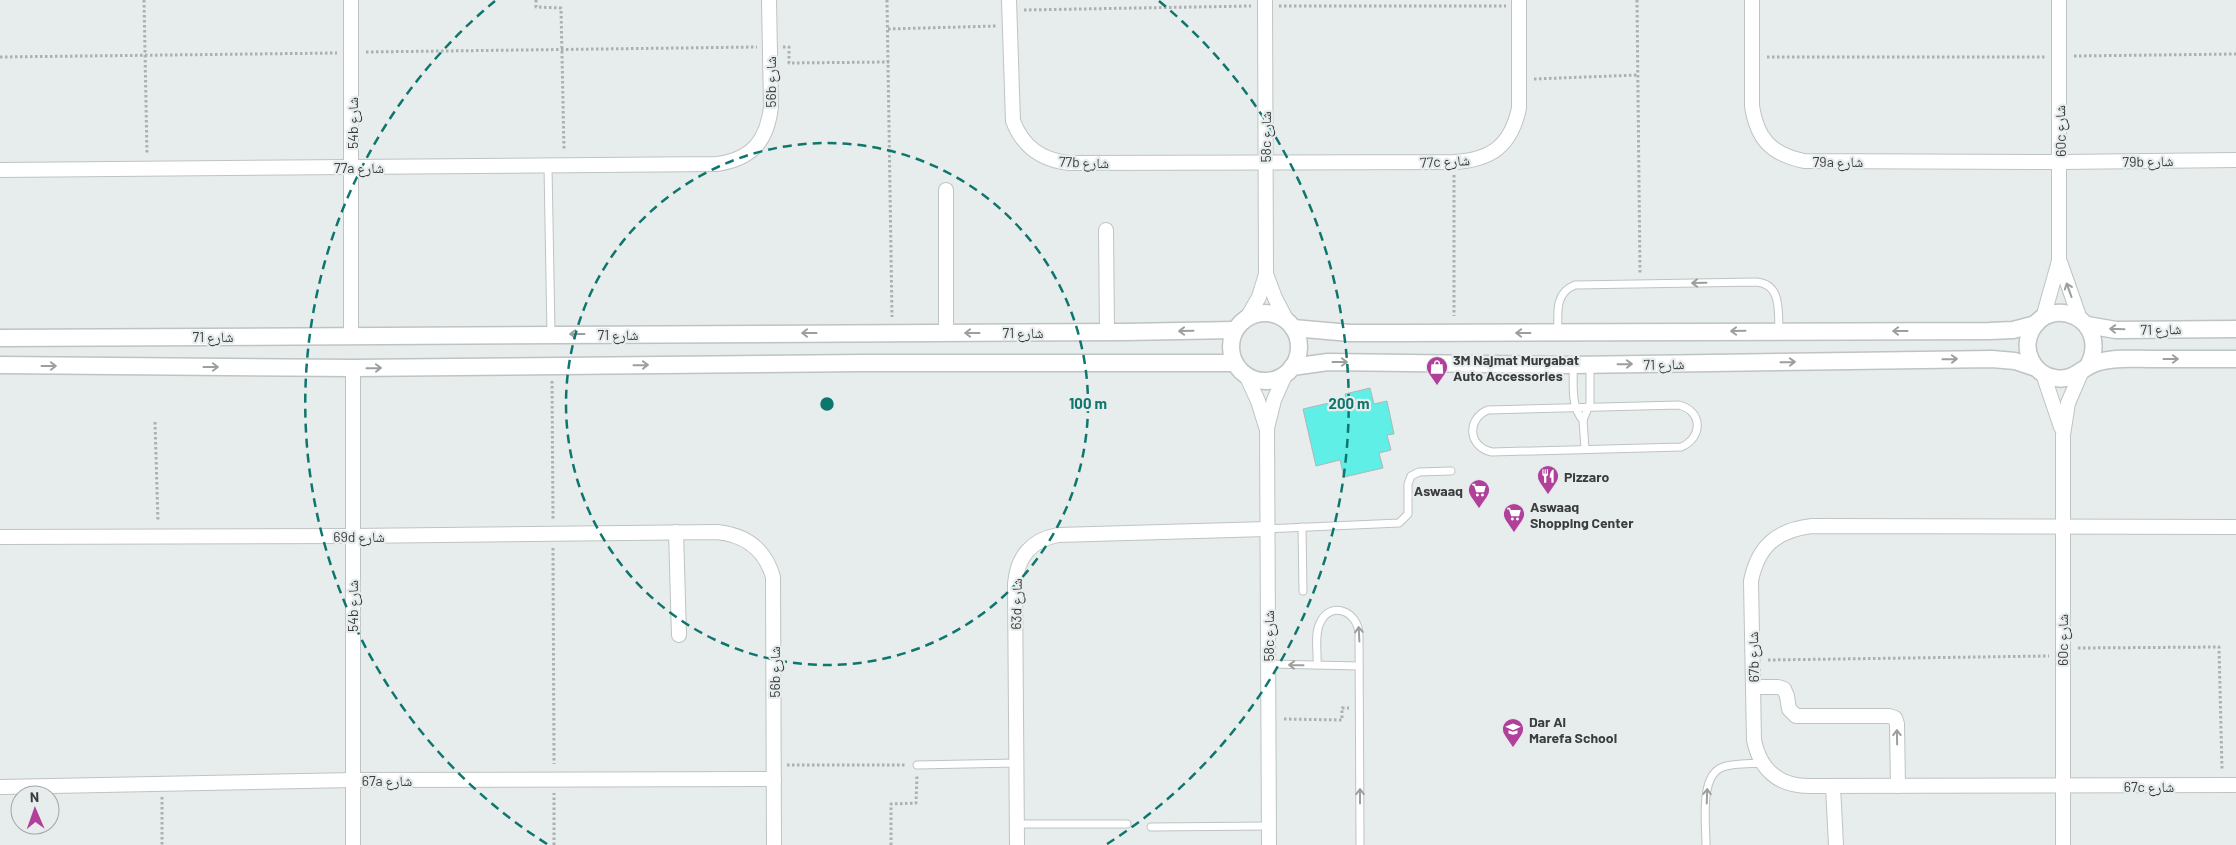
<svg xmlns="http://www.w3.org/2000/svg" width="2236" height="845" viewBox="0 0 2236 845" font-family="Barlow,'Noto Naskh Arabic',sans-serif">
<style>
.building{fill:#5fefe7;stroke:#b1b6b6}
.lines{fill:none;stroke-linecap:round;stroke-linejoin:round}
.service-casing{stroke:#bec4c3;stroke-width:9}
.minor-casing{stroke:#bec4c3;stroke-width:16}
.tertiary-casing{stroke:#bec4c3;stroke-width:19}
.path{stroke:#acb0b0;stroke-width:3;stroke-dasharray:2.5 2.5;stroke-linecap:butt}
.service{stroke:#fff;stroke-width:7}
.minor{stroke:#fff;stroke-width:14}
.tertiary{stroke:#fff;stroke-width:16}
.oneway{stroke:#9d9e9e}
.ring{fill:none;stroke:#0f766e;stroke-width:2.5;stroke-dasharray:9 6}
.labels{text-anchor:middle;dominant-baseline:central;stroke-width:4.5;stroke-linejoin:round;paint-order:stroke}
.street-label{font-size:14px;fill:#3b3d3d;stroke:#e7ecec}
.poi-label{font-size:14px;font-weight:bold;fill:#3b3d3d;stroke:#e7ecec;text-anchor:start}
.centre{fill:#0f766e;stroke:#e7ecec;stroke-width:2.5}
.ring-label{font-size:15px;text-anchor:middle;font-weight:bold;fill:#0f766e;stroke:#e7ecec;stroke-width:4.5;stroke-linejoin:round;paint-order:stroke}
</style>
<rect width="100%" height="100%" fill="#e7ecec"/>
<!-- building -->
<polygon class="building" points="1370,388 1374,404 1387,401 1394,434 1387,435 1391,450 1379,453 1383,468 1344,477 1340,460 1316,466 1303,409 1346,399 1345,394"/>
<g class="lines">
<!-- service casing -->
<g class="service-casing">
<g id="service">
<polyline points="548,166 551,334"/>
<path d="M1558 333C1558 314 1554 293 1575 285L1756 282C1782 284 1778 311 1779 331"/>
<path d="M1573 366C1574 384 1570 406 1583 420"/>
<path d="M1679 405C1703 411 1703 438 1681 447L1492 452C1468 447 1466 419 1488 410Z"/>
<polyline points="1585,449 1583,420 1590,403 1590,365"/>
<polyline points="1302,527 1303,591"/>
<polyline points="1267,529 1399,523 1408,514 1408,484 1411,476 1419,472 1451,471"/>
<polyline points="1268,664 1359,666"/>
<path d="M1317 665C1318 653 1314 634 1320 623 1330 600 1358 611 1359 634L1360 845"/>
<polyline points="917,765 1016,763"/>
<polyline points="1016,824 1127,824"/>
<polyline points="1151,827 1269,826"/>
<path d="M1706 845C1706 824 1699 775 1723 767 1735 763 1749 764 1762 763"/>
</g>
</g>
<!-- minor casing -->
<g class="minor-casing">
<g id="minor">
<path d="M1009 0 1013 121C1023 147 1041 160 1069 163L1454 162C1491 160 1511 146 1519 108V0"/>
<path d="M1752 0V106C1757 139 1771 154 1804 161L2061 162 2236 160"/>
<path d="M0 170 717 164C752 159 767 141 771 107L769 0"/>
<polyline points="946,190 946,333"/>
<polyline points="1106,230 1107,332"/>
<polyline points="2060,262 2080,319"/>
<polyline points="1266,274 1275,298 1287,321"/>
<polyline points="1247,318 1259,297 1266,274 1265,0"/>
<polyline points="2043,318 2059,261 2059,0"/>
<polyline points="351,336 351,0"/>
<polyline points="2043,374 2061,427"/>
<polyline points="1246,375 1258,401 1266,427"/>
<path d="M2236 527 1812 526C1777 530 1758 546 1751 581L1754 740C1760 770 1779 786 1809 786L2236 785"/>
<polyline points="676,532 679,635"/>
<path d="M0 537 352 536 717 532C746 535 765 549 773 577L774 845"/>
<polyline points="1753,687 1778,687 1784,689 1787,696 1789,709 1796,716 1889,716 1895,718 1897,724 1898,786"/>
<polyline points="1833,786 1836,845"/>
<polyline points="0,787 353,780 774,779"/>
<polyline points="353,845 353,368"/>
<path d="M1017 845 1015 584C1017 557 1031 540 1058 535L1267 529"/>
<polyline points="1269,845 1267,428 1274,400 1286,373"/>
<polyline points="2063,845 2063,435 2068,403 2081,373"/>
</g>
</g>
<!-- tertiary casing -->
<g class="tertiary-casing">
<g id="tertiary">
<circle cx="1265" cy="347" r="34"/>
<polyline points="2087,325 2116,330 2236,329"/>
<polyline points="1293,328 1350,333 1399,333 1990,331 2013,330 2036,324"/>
<polyline points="0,338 1124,332 1235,330"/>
<polyline points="0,365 353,368 861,363 1234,363"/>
<path d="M2088 366C2112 321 2051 292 2031 331 2021 351 2034 375 2055 378 2074 382 2082 366 2099 362 2116 357 2135 359 2152 359 2180 359 2208 359 2236 359"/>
<polyline points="1292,367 1328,362 1573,365 1992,359 2015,361 2036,368"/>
</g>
</g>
<!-- path -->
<g class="path">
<polyline points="144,0 147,154"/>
<polyline points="536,0 536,7 561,8 564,150"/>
<polyline points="887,0 892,317"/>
<polyline points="1637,0 1640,274"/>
<polyline points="1279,6 1506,6"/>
<polyline points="1024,10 1251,6"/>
<polyline points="888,29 996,26"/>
<polyline points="783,47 789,47 789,63 889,62"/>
<polyline points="366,52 757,47"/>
<polyline points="2074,56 2236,54"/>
<polyline points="0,57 337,53"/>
<polyline points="1767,57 2045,57"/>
<polyline points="1534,79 1638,75"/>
<polyline points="1454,175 1454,316"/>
<polyline points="552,381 553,519"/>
<polyline points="155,422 158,522"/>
<polyline points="553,548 554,764"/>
<polyline points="2078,648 2219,647 2222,770"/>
<polyline points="1768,660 2049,656"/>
<polyline points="1284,719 1342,720 1342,708 1349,708"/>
<polyline points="787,765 906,765"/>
<polyline points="162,797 162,845"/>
<polyline points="554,845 554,793"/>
<polyline points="891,845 891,804 916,803 917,775"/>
</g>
<!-- service -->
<use href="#service" class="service"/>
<!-- minor -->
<use href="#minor" class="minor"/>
<!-- tertiary -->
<use href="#tertiary" class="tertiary"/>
</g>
<!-- one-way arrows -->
<defs><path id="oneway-shaft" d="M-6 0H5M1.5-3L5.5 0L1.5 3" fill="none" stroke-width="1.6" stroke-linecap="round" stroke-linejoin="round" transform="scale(1.25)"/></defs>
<g class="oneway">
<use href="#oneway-shaft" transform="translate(1699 283) rotate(179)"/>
<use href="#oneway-shaft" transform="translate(2069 290) rotate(-110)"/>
<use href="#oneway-shaft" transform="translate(2117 329) rotate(-178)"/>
<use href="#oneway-shaft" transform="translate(1186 331) rotate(179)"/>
<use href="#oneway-shaft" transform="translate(1738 331) rotate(179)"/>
<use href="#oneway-shaft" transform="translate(1900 331) rotate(-180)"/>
<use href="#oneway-shaft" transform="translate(809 333) rotate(180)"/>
<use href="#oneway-shaft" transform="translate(972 333) rotate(180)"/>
<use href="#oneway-shaft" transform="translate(1523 333) rotate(180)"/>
<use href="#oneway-shaft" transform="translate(577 334) rotate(180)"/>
<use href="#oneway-shaft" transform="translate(1950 359) rotate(-1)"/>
<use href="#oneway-shaft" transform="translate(2171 359)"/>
<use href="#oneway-shaft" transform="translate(1340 362)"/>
<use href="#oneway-shaft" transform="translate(1788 362) rotate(-1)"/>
<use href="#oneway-shaft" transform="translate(1625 364) rotate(-1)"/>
<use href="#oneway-shaft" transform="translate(641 365) rotate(-1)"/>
<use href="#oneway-shaft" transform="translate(49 366)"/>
<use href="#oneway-shaft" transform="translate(211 367)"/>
<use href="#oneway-shaft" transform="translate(374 368) rotate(-1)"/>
<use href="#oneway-shaft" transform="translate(1359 634) rotate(-93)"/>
<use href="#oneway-shaft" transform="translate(1296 665) rotate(-179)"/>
<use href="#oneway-shaft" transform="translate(1897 737) rotate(-91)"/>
<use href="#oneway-shaft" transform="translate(1360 796) rotate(-90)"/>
<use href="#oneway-shaft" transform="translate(1707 796) rotate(-88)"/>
</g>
<!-- distance rings -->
<g class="ring">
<circle cx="827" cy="404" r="261"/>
<path d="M547 844A522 522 0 0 1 495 1M1159 1A522 522 0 0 1 1107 844"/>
</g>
<!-- icons -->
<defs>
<g id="shop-pin" transform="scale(1.125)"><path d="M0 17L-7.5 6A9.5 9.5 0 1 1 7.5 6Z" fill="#b1409b" stroke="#e7ecec"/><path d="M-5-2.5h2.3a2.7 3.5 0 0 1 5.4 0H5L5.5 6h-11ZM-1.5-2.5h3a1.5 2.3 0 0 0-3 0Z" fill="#fff"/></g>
<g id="restaurant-pin" transform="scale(1.125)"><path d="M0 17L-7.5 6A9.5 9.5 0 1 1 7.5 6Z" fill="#b1409b" stroke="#e7ecec"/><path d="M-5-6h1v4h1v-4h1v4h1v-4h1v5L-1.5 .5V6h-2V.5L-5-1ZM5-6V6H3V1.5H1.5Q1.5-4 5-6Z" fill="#fff"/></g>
<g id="supermarket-pin" transform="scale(1.125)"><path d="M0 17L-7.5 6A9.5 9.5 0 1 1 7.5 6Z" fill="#b1409b" stroke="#e7ecec"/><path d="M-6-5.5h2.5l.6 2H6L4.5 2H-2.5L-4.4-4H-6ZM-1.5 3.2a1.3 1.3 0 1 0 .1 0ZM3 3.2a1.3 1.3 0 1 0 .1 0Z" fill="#fff"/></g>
<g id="school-pin" transform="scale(1.125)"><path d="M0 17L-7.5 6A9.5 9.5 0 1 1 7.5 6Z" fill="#b1409b" stroke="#e7ecec"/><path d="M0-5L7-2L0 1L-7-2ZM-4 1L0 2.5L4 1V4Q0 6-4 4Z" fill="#fff"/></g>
</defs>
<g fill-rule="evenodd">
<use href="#shop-pin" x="1437" y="367"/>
<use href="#restaurant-pin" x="1548" y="476"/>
<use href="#supermarket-pin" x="1479" y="490"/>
<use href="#supermarket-pin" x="1514" y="514"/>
<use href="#school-pin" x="1513" y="729"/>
</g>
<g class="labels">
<!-- street labels -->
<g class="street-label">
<text transform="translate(770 82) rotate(-90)">56b شارع</text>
<text transform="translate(352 123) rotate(-90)">54b شارع</text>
<text transform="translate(2060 131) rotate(-91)">60c شارع</text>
<text transform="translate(1265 137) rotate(-90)">58c شارع</text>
<text transform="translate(1445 161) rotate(-3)">77c شارع</text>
<text x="1838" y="161">79a شارع</text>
<text transform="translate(2148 161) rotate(-1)">79b شارع</text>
<text transform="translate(1084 162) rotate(2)">77b شارع</text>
<text x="359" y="167">77a شارع</text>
<text transform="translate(2161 329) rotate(-1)">شارع 71</text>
<text x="1023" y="332">شارع 71</text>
<text x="618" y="334">شارع 71</text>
<text x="213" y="336">شارع 71</text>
<text transform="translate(1664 364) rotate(-1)">شارع 71</text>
<text x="359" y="536">69d شارع</text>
<text transform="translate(1016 604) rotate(-89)">63d شارع</text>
<text transform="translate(352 606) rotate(-90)">54b شارع</text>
<text transform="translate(1268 636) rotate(-90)">58c شارع</text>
<text transform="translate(2062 640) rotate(-90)">60c شارع</text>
<text transform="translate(1753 657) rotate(-91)">67b شارع</text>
<text transform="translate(774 672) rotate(-90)">56b شارع</text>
<text x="387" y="780">67a شارع</text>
<text x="2149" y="786">67c شارع</text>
</g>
<!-- poi labels -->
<g class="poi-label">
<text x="1453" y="359">3M Najmat Murgabat<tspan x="1453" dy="16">Auto Accessories</tspan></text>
<text x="1564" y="476">Pizzaro</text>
<text x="1463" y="490" text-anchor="end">Aswaaq</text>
<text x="1530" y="506">Aswaaq<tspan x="1530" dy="16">Shopping Center</tspan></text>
<text x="1529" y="721">Dar Al<tspan x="1529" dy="16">Marefa School</tspan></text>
</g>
</g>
<circle cx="827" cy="404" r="8" class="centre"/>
<g class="ring-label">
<text x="1088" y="409">100 m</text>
<text x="1349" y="409">200 m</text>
</g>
<!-- north arrow -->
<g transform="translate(35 810) rotate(358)"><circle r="24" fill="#e7ecec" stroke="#a2a6a6"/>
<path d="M0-4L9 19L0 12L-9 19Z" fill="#b1409b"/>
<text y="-8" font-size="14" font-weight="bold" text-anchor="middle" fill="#3b3d3d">N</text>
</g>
</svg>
